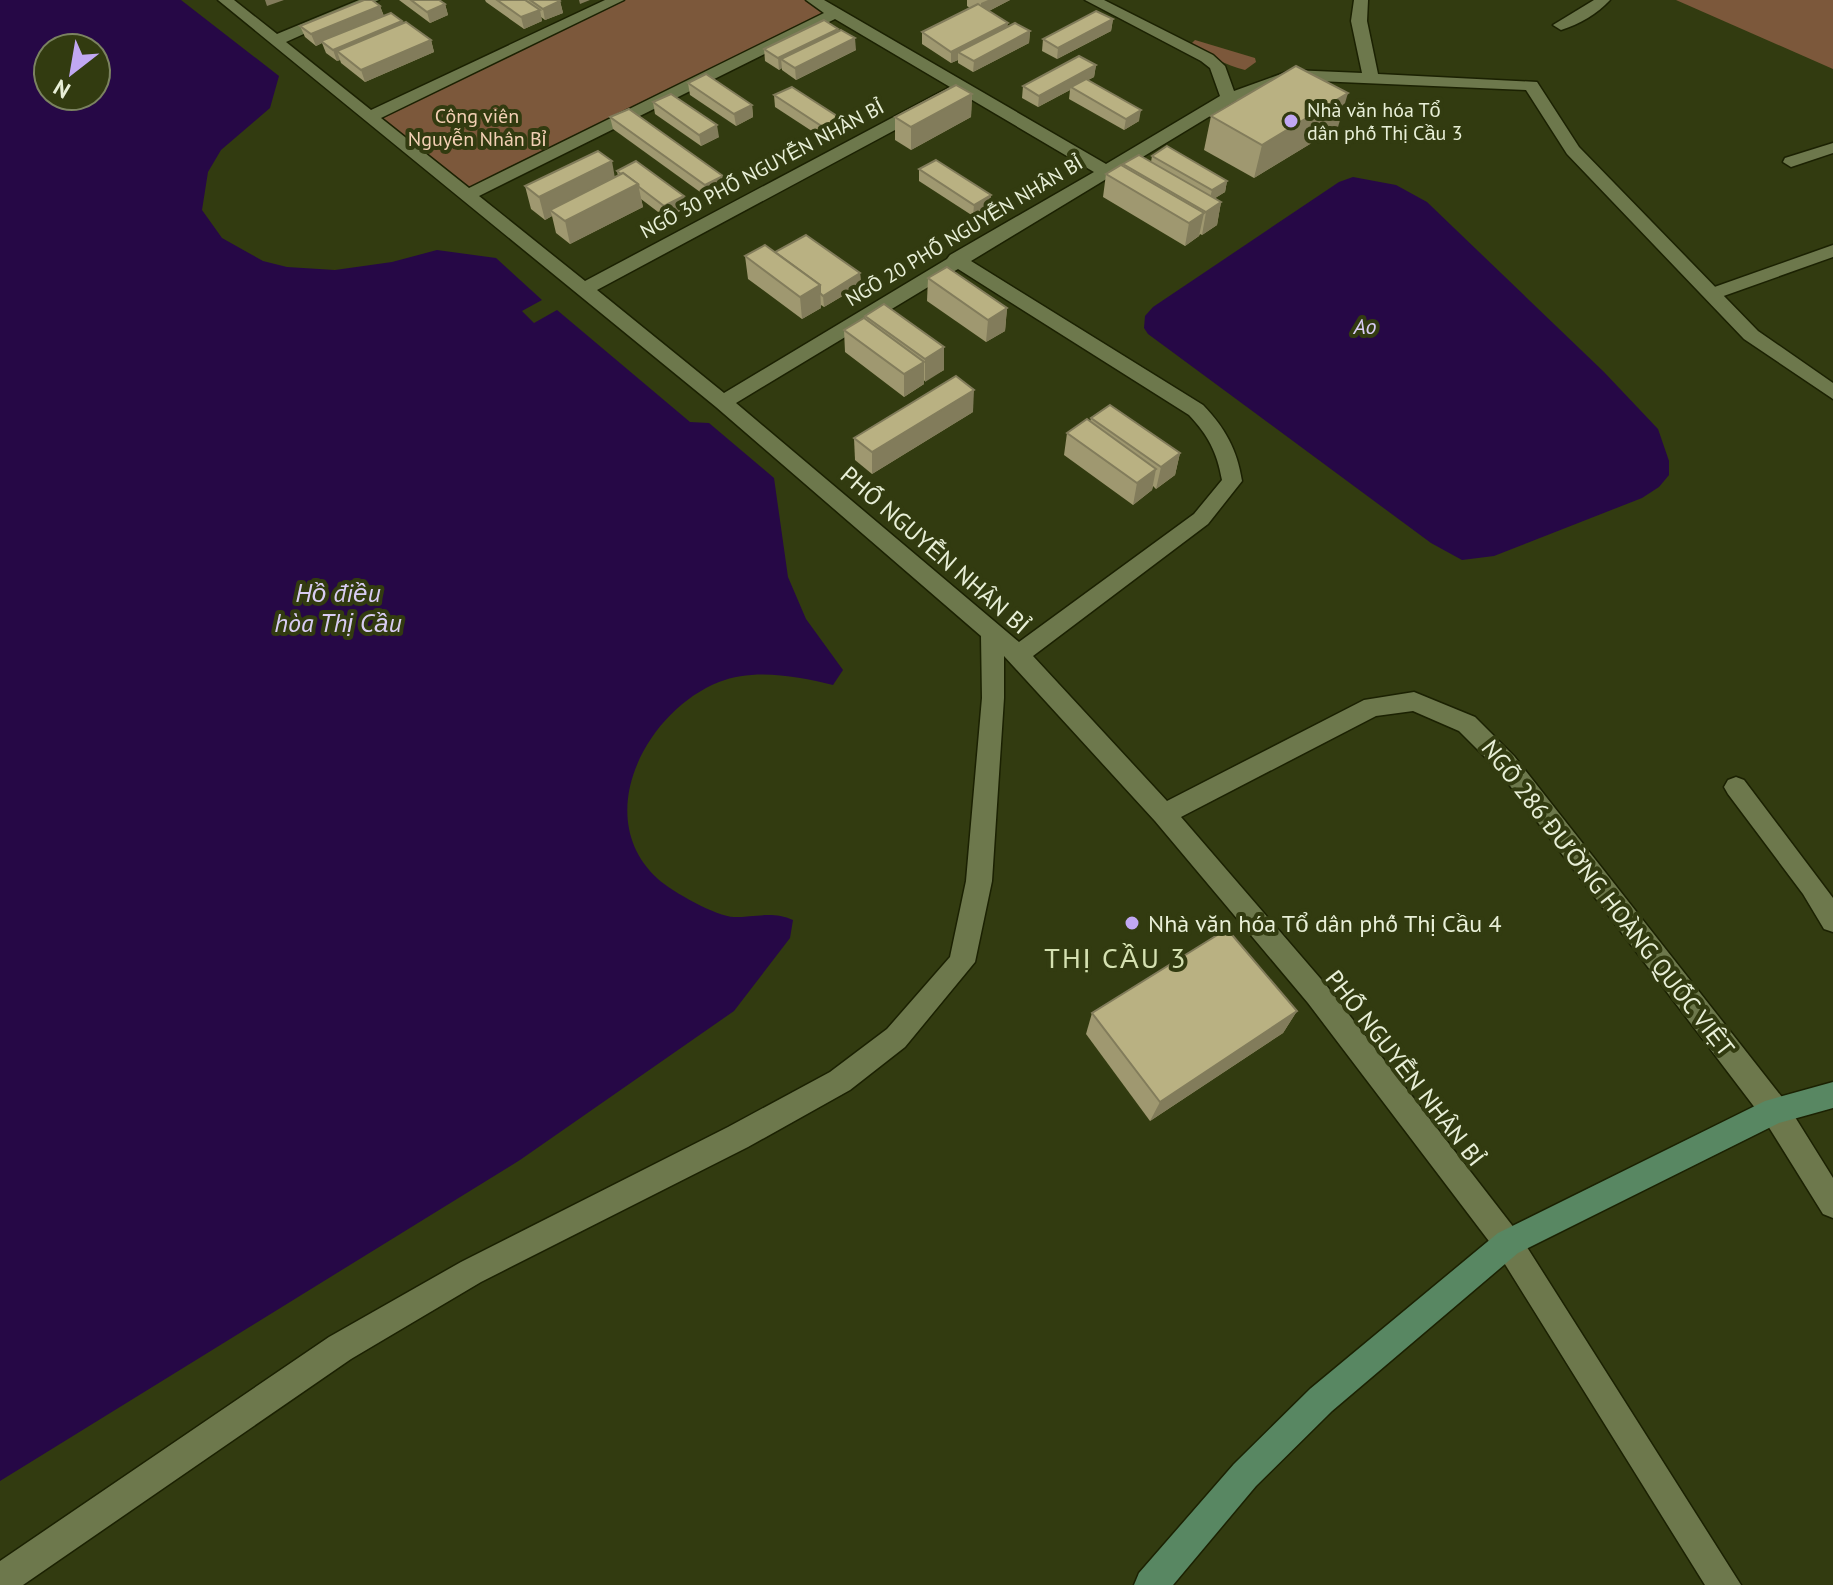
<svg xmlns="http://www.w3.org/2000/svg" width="1833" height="1585" viewBox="0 0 1833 1585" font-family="'PT Sans',sans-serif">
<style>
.green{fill:#7c583b}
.water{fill:#260846;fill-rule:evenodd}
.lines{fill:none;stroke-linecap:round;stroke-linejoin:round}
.lane-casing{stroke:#1b2102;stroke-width:3}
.street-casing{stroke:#1b2102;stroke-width:3}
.secondary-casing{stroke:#1b2102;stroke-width:3}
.lane{fill:#6d784c;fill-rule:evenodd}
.street{fill:#6d784c;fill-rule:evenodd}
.secondary{fill:#588762;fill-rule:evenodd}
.wall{fill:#9f9870}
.shaded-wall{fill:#827c5b}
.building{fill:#b9b182;stroke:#827c5b;stroke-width:2}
.poi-dot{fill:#c1a8f3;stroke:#323b10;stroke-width:3}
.labels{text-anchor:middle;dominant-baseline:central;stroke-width:8;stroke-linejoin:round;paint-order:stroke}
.far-poi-label{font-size:20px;fill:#e8efd7;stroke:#323b10;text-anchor:start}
.far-park-label{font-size:20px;fill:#f3d0b4;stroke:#323b10}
.far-street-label{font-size:20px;fill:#e8efd7;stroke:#323b10}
.far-water-label{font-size:22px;font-style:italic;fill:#d8ccf3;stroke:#323b10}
.street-label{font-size:24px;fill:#e8efd7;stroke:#323b10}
.poi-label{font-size:24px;fill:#e8efd7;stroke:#323b10;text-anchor:start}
.water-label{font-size:26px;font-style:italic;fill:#d8ccf3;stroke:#323b10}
.quarter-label{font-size:28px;letter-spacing:2px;fill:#d5e1b1;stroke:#323b10}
</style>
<rect width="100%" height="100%" fill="#323b10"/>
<!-- green -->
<g class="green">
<polygon points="617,0 812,0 835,13 466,196 369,117"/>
<polygon points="1676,0 1833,0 1833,69"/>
<path d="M1195 40 1255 58 1256 62 1245 70C1226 65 1206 55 1191 44Z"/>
</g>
<!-- water -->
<g class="water">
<path d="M0 0H181L279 76 270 108 221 150 208 172 202 210 222 238 263 261 287 267 335 270 392 262 437 250 496 258 542 300 522 311 534 323 557 310 690 422 709 423 774 478 788 577 806 619 843 670 833 685C797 676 754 668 719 682 646 711 590 817 658 879 671 891 717 917 734 917 756 917 773 911 793 920L790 938 734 1011 520 1160 0 1481ZM96 48V96H48V48Z"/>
<polygon points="1353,177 1396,185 1427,202 1604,372 1658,429 1669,461 1669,475 1659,487 1642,498 1494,556 1462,560 1431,543 1148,334 1144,328 1145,316 1153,307 1339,182"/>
</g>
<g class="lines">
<!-- lane casing -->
<g class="lane-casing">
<polygon id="lane" points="1833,245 1833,257 1718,298 1706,298 1703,294 1706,290"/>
</g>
<!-- street casing -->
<g class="street-casing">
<g id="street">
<path d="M218 0H234L277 34 359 0H379L286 42 371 110 605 0H624L381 118 469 188 824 13 806 0H824L1106 164 1220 96 1210 68 1201 61 1085 0H1104L1213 55 1225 66 1234 91 1292 70 1362 73 1351 21 1354 0H1368L1367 21 1378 74 1537 82 1579 147 1758 331 1833 383V399L1744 339 1567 154 1526 90 1294 80 1235 101 971 261 1203 405C1225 428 1237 449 1242 481L1208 524 1033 656 1167 801 1364 700 1414 692 1475 717 1514 756 1785 1101 1833 1178V1218L1823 1214 1765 1121 1498 770 1459 731 1413 711 1376 716 1181 817 1326 985 1518 1233 1741 1585H1705L1498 1253 1308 1003 1155 821 1004 656V698L992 881 975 962 905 1047 850 1090 748 1147 481 1282 351 1359 23 1585H0V1561L329 1337 461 1262 728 1127 830 1072 887 1029 950 957 966 881 982 698 981 636 716 407ZM835 19 950 87 585 281 479 196ZM962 94 1094 172 950 255 947 259 724 393 597 290ZM958 269 1189 415C1208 435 1217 452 1222 480L1194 514 1019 642 736 403Z"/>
<path d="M1594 0H1610C1597 14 1580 24 1561 30L1553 25Z"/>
<polygon points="1833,143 1833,153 1791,167 1783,162 1785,158"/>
<polygon points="1736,777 1744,780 1833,898 1833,932 1824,929 1803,894 1728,794 1724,787 1728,780"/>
</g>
</g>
<!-- secondary casing -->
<g class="secondary-casing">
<polygon id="secondary" points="1833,1082 1833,1108 1779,1123 1518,1253 1332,1411 1256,1486 1173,1585 1134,1585 1139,1573 1234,1464 1310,1389 1498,1233 1765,1101"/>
</g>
<!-- lane -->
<use href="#lane" class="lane"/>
<!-- street -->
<use href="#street" class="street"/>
<!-- secondary -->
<use href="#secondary" class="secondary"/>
</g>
<!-- wall -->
<g class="wall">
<polygon points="399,0 439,0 445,4 448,15 430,23"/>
<polygon points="485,0 559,0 560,1 563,13 545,20 541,17 542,21 524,29 486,2"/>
<polygon points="967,0 1010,0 989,11 1008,27 1030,31 1029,43 973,72 958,63 958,60 951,63 922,44 922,32 970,8 967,6"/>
<polygon points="380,6 384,16 402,21 403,24 431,40 434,52 365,82 341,63 340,60 337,61 326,53 322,43 316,46 305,37 300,26"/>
<polygon points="1113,19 1111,31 1057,59 1042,51 1043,39"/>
<polygon points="838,29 839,31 856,50 796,80 782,70 782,68 779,70 765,61 764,49"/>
<polygon points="1096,65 1094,77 1088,80 1139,121 1124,130 1069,99 1070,90 1038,107 1022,98 1023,86"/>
<polygon points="688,83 752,105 753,117 736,126 690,95"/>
<polygon points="972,94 971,117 911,150 895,140 895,117"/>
<polygon points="774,95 840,118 841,130 824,139 775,107"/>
<polygon points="653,102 719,137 701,146 655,114"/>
<polygon points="1211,116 1338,127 1254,178 1204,150"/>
<polygon points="610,117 723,176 725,187 707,197 613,129"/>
<polygon points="1152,156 1227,181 1225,192 1215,198 1221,202 1217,225 1202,235 1200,234 1199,236 1185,246 1103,197 1106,174 1123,166 1123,164 1151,162"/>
<polygon points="919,169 991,195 990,207 973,216 919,181"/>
<polygon points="617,171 684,196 686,208 666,218 641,199 643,207 570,244 556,233 552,216 545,220 531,209 525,186 615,177 618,176"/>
<polygon points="775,252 860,273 861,285 824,307 821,305 821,308 802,319 748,279 745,256"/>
<polygon points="928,278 1007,308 1005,331 986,342 927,301"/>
<polygon points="865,316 944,370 924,381 924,384 904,397 845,352 844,330 865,319"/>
<polygon points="973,412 872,474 855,460 854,438"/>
<polygon points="1091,418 1180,453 1175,475 1156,489 1153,486 1152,490 1133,505 1064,455 1067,433 1090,422"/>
<polygon points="1297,1011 1283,1033 1150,1121 1086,1034 1092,1013"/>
</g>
<!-- shaded-wall -->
<g class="shaded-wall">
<polygon points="265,0 284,0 267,6"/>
<polygon points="579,0 590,0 580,4"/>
<polygon points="988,0 1010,0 981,15 981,3"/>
<polygon points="560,1 563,13 545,20 543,9"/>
<polygon points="445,4 448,15 430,23 427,12"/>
<polygon points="380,6 384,17 321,41 322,43 316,46 311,34"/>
<polygon points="540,10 542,21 524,29 521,17"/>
<polygon points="1113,19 1111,31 1057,59 1058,48"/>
<polygon points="402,21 406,33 337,51 340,60 337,61 333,50"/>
<polygon points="1008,23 1007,34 958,52 958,60 951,63 951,52"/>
<polygon points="838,29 839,40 781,59 782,68 779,70 778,58"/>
<polygon points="1030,31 1029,43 973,72 974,61"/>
<polygon points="855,38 856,50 796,80 795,68"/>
<polygon points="431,40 434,52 365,82 361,70"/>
<polygon points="1096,65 1094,77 1073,88 1071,87 1070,90 1038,107 1039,96"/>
<polygon points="1348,93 1338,127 1254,178 1262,145"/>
<polygon points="972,94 971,117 911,150 911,127"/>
<polygon points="752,105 753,117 736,126 734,114"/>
<polygon points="1141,110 1139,121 1124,130 1126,119"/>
<polygon points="840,118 841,130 824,139 823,127"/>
<polygon points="717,125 719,137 701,146 699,135"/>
<polygon points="612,161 616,184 550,210 552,216 545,220 539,197"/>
<polygon points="723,176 725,187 707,197 705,185"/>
<polygon points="1227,181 1225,192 1209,202 1212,190"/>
<polygon points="638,184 643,207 570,244 565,221"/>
<polygon points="991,195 990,207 973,216 974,205"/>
<polygon points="684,196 686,208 666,218 664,206"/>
<polygon points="1221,202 1217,225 1202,235 1206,212"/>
<polygon points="1204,213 1199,236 1185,246 1189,223"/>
<polygon points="860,273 861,285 824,307 823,296"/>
<polygon points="820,285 821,308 802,319 800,297"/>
<polygon points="1007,308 1005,331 986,342 988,320"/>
<polygon points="944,347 944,370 925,382 925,359"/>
<polygon points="924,362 924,384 904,397 904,374"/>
<polygon points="974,390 973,412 872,474 872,452"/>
<polygon points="1180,453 1175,475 1156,489 1161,467"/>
<polygon points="1156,469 1152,490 1133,505 1137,483"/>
<polygon points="1297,1011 1283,1033 1150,1121 1160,1102"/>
</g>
<!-- building -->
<g class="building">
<polygon points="364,0 372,0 380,6 311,34 300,26"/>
<polygon points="411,0 439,0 445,4 427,12"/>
<polygon points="497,0 525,0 540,10 521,17"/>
<polygon points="530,0 559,0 560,1 543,9"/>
<polygon points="978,4 1008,23 951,52 922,32"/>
<polygon points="1096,11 1113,19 1058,48 1043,39"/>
<polygon points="391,13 402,21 333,50 321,41"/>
<polygon points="824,20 838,29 778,58 764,49"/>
<polygon points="406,22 431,40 361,70 337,51"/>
<polygon points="1015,23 1030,31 974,61 958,52"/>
<polygon points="841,30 855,38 795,68 781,59"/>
<polygon points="1079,56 1096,65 1039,96 1023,86"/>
<polygon points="1296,66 1348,93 1262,145 1211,116"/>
<polygon points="706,74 752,105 734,114 688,83"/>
<polygon points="1086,79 1141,110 1126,119 1071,87"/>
<polygon points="956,85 972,94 911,127 895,117"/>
<polygon points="792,87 840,118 823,127 774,95"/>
<polygon points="671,94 717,125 699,135 653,102"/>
<polygon points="629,109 723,176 705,185 610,117"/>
<polygon points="1167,146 1227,181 1212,190 1152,156"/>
<polygon points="598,151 612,161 539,197 525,186"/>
<polygon points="1139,155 1221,202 1206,212 1123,164"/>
<polygon points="936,160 991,195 974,205 919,169"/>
<polygon points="636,161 684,196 664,206 639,187 638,184 623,173 621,174 617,171"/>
<polygon points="1121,165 1204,213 1189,223 1106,174"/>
<polygon points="623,173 638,184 565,221 550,210"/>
<polygon points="806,235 860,273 823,296 820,293 820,285 775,252"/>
<polygon points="765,245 820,285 800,297 745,256"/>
<polygon points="947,267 1007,308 988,320 928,278"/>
<polygon points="884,304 944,347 925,359 865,316"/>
<polygon points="864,318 924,362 904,374 844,330"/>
<polygon points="956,376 974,390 872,452 854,438"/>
<polygon points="1110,405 1180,453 1161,467 1091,418"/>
<polygon points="1087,419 1156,469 1137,483 1067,433"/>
<polygon points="1227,929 1297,1011 1160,1102 1092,1013"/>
</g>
<!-- markers -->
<g class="poi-dot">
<circle cx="1291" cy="121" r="8"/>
<circle cx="1132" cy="923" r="8"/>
</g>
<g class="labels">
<!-- far-poi labels -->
<g class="far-poi-label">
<text x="1307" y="110">Nhà văn hóa Tổ<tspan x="1307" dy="23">dân phố Thị Cầu 3</tspan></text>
</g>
<!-- far-park labels -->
<g class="far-park-label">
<text x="477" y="116">Công viên<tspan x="477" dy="23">Nguyễn Nhân Bỉ</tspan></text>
</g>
<!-- far-street labels -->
<g class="far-street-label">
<text transform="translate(762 169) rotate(-28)">NGÕ 30 PHỐ NGUYỄN NHÂN BỈ</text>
<text transform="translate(964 231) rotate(-31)">NGÕ 20 PHỐ NGUYỄN NHÂN BỈ</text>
</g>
<!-- far-water labels -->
<g class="far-water-label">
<text x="1365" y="326">Ao</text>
</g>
<!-- street labels -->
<g class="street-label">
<text transform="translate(935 550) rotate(41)">PHỐ NGUYỄN NHÂN BỈ</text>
<text transform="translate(1608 898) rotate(52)">NGÕ 286 ĐƯỜNG HOÀNG QUỐC VIỆT</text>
<text transform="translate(1405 1068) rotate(52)">PHỐ NGUYỄN NHÂN BỈ</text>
</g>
<!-- poi labels -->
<g class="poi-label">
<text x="1148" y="923">Nhà văn hóa Tổ dân phố Thị Cầu 4</text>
</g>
<!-- water labels -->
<g class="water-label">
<text x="338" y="592">Hồ điều<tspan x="338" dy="30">hòa Thị Cầu</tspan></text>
</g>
<!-- quarter labels -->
<g class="quarter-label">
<text x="1116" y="957">THỊ CẦU 3</text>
</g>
</g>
<!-- north arrow -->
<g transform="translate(72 72) rotate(211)"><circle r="38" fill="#323b10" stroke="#7b8360" stroke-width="2"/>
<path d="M0-6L14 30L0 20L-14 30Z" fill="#c1a8f3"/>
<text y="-12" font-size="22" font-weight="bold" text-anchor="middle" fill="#e8efd7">N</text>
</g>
</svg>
